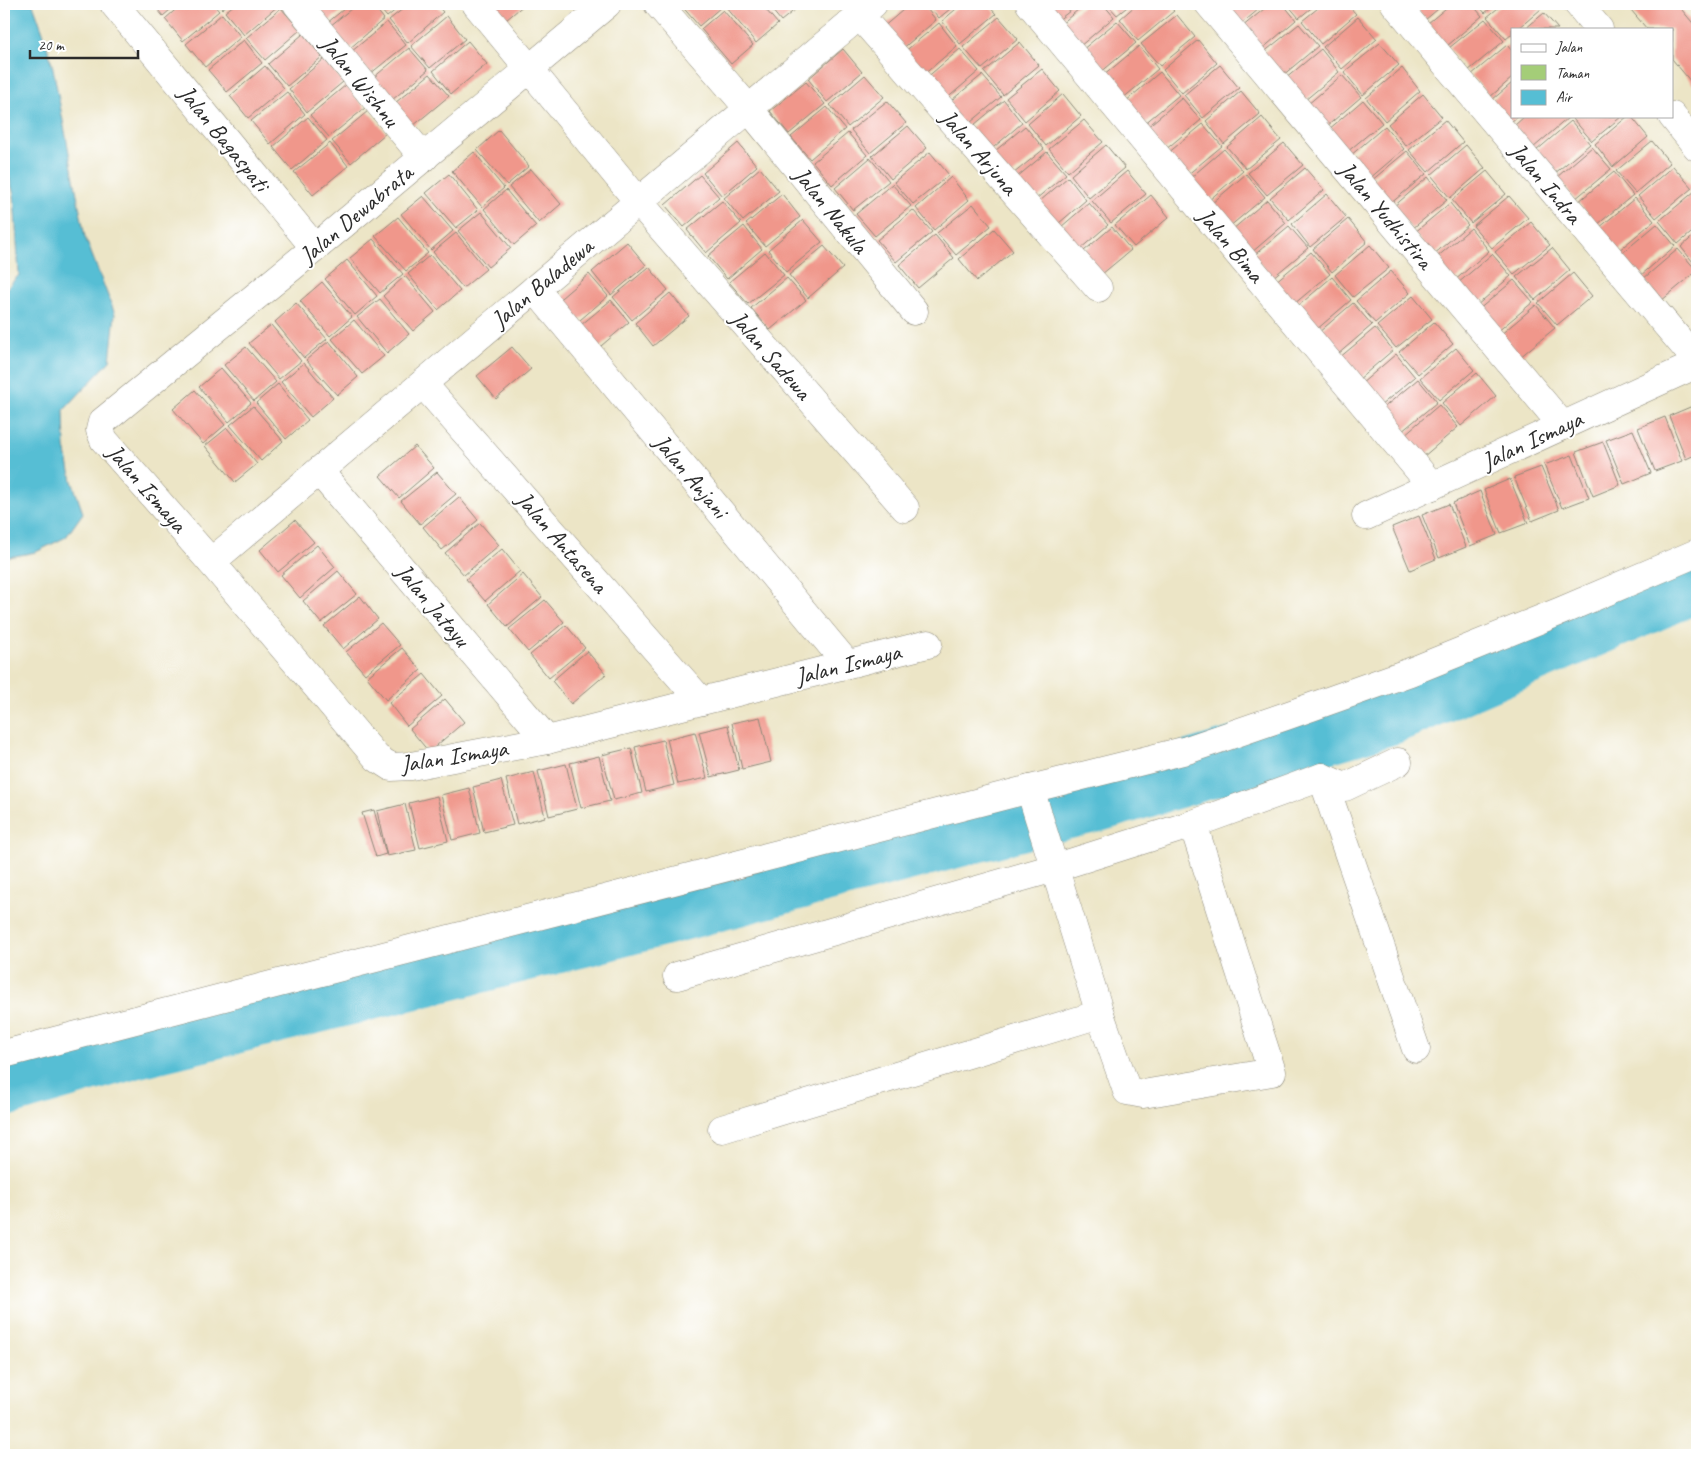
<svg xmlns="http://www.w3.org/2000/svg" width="1701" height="1459" viewBox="0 0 1701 1459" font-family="Caveat,sans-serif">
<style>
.green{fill:#a4cd78;stroke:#687c52}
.water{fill:#56bed4;stroke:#407480}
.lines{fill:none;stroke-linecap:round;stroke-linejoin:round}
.river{stroke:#56bed4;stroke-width:64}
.building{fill:#f0978b}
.minor-casing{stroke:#8c8878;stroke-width:29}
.minor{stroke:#fff;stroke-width:28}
.labels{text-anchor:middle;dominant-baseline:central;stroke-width:4;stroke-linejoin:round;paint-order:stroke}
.street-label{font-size:24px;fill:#2b2b2b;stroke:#fff}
</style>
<rect width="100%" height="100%" fill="#fff"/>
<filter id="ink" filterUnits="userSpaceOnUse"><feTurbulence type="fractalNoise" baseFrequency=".02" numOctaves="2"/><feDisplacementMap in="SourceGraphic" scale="10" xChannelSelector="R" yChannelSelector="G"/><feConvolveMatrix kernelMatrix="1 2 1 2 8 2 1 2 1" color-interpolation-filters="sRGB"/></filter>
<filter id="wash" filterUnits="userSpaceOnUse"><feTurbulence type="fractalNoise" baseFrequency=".0096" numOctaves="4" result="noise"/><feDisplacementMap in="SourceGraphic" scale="20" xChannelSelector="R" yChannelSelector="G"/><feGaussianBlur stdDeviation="1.12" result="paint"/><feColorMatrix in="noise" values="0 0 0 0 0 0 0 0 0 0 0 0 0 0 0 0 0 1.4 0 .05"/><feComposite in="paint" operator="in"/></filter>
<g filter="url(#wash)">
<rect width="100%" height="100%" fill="#ece5c6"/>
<!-- green -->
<polygon class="green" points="1697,553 1697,580 1389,713 1097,800 1038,814 667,913 133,1047 4,1085 4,1054 1187,750"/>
<!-- water -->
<polygon class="water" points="4,4 33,4 43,32 53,68 85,237 115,314 110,361 64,410 65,447 72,481 83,513 66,537 36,552 4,558 4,291 19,275 14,195 4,159"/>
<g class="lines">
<!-- river -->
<polyline class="river" points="4,1085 133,1047 587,934 1038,814 1097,800 1389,713 1697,580"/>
</g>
<g id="blocks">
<!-- building -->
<g class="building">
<polygon points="153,4 177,4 163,16"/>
<polygon points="182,4 213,4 219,11 183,41 165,19"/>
<polygon points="217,4 228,4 222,9"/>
<polygon points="235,4 277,4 279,5 244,35 225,12"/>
<polygon points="311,4 350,4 327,23"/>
<polygon points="357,4 372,4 384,19 349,49 330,26"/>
<polygon points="376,4 403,4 387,17"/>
<polygon points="409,4 436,4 443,12 408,43 389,20"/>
<polygon points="492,4 525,4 506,20"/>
<polygon points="680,4 718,4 721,7 699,26"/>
<polygon points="730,4 761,4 778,24 756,43 726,7"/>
<polygon points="767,4 802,4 781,21"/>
<polygon points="910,4 923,4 936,20 901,50 882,28"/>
<polygon points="927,4 956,4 939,18"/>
<polygon points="962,4 987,4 996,14 960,44 942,21"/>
<polygon points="1043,4 1079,4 1057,21"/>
<polygon points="1085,4 1103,4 1114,17 1079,47 1060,25"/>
<polygon points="1107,4 1131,4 1117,15"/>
<polygon points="1137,4 1167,4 1174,11 1138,41 1120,19"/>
<polygon points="1223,4 1265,4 1240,25"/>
<polygon points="1270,4 1283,4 1296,20 1261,50 1242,27"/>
<polygon points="1287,4 1316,4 1299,18"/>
<polygon points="1323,4 1347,4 1356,14 1321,44 1302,21"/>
<polygon points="1412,4 1444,4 1425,20"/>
<polygon points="1451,4 1472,4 1482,16 1447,46 1428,23"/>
<polygon points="1477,4 1496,4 1485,13"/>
<polygon points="1503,4 1537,4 1541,9 1518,29 1512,29 1512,34 1506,39 1487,17"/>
<polygon points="1626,4 1677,4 1697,28 1697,89 1672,59 1672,29 1647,29"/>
<polygon points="281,8 300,30 265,60 246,38"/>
<polygon points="723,10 753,45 731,64 701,29"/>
<polygon points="1544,13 1558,29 1525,29"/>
<polygon points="222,14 241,37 205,67 186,44"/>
<polygon points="1177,15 1195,37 1160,66 1141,44"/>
<polygon points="447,16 465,39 430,68 411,46"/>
<polygon points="999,17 1018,39 982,69 963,47"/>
<polygon points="1358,17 1377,39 1342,69 1323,47"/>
<polygon points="1485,19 1504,41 1468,71 1449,48"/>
<polygon points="1117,21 1136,43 1100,73 1082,50"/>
<polygon points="387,22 406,45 370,74 351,52"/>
<polygon points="939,23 957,46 922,76 903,53"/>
<polygon points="1299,24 1318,46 1282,76 1263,53"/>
<polygon points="303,34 322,57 287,86 268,64"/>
<polygon points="244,40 262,63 227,92 208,70"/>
<polygon points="1198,40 1217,63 1182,93 1163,70"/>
<polygon points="468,41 487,64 451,94 433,71"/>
<polygon points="1020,42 1039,65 1003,95 984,72"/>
<polygon points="1380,43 1399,65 1363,95 1344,72"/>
<polygon points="1507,45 1512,51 1512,78 1490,97 1471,75"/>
<polygon points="1139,46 1158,69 1122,99 1103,76"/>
<polygon points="409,48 428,70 392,100 373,78"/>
<polygon points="843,49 862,72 827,102 808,79"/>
<polygon points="960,49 979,71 944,101 925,79"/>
<polygon points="1321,49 1339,72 1304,101 1285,79"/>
<polygon points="324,59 343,82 307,112 289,89"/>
<polygon points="1220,65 1239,88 1203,118 1184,95"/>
<polygon points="265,66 284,88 248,118 230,96"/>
<polygon points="1402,68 1420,91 1385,121 1366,98"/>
<polygon points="1042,69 1060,91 1025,121 1006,98"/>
<polygon points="1160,72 1179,95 1144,124 1125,102"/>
<polygon points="430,74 449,96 413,126 395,103"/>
<polygon points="865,75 884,97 848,127 830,105"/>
<polygon points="982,75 1001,97 965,127 947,104"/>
<polygon points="1342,75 1361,97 1326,127 1307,105"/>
<polygon points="806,82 825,104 789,134 770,111"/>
<polygon points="1512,83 1512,116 1518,116 1511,122 1492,100"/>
<polygon points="346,85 365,108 329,137 310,115"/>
<polygon points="1241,91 1260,114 1224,144 1206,121"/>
<polygon points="287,92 305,114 270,144 251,121"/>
<polygon points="1063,94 1081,116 1046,146 1028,124"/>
<polygon points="1423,94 1442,117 1406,146 1388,124"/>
<polygon points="1182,98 1201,120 1165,150 1146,128"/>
<polygon points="1004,100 1022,123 987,153 968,130"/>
<polygon points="1363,100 1382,123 1347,152 1328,130"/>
<polygon points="887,101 906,123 870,153 851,130"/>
<polygon points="827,107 845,129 810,159 791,137"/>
<polygon points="368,111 386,133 351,163 332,141"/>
<polygon points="1525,116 1567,116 1568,118 1533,148 1514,126"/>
<polygon points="1577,116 1622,116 1592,141 1573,119"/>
<polygon points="1628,116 1631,116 1648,137 1613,167 1595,144"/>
<polygon points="308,117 327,140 292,170 273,147"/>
<polygon points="1262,117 1281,140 1246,169 1227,147"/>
<polygon points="1084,120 1103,142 1068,172 1049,149"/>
<polygon points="1445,120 1463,142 1428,172 1409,150"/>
<polygon points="1571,121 1590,144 1554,174 1536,151"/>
<polygon points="1203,124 1222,146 1186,176 1167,154"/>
<polygon points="908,126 927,148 891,179 872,156"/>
<polygon points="1025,126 1044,149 1008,178 989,156"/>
<polygon points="1385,126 1404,149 1369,179 1350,156"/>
<polygon points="499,130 529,166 507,185 477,150"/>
<polygon points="848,133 867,155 832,185 813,162"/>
<polygon points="1652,141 1670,163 1635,193 1616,171"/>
<polygon points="330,143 348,166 313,195 294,172"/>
<polygon points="738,143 757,166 722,196 703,173"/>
<polygon points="1284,143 1303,165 1267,195 1248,173"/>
<polygon points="1106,145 1125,168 1089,198 1071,175"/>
<polygon points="1466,145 1485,168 1450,198 1431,175"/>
<polygon points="1592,147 1611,169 1575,199 1557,177"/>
<polygon points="1224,149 1243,171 1208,201 1189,179"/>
<polygon points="1407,151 1426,174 1390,204 1371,181"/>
<polygon points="474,152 504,188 482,207 452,171"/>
<polygon points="930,152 949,175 913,204 894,182"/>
<polygon points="1047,152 1066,174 1030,204 1011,182"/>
<polygon points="870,158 889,181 853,210 835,188"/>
<polygon points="1673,166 1692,188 1656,218 1638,196"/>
<polygon points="760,168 779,191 743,221 724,198"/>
<polygon points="1305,168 1324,190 1289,220 1270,198"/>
<polygon points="531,169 561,204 539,223 509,187"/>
<polygon points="1127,171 1146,194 1111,223 1092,201"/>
<polygon points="1487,171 1506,194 1471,223 1452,200"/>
<polygon points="1614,172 1633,195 1597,225 1578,202"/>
<polygon points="449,174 478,210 456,228 426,193"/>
<polygon points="1246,174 1265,197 1229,227 1211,204"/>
<polygon points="700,175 719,197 684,227 665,205"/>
<polygon points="951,177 969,200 934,230 916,208"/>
<polygon points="1068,177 1086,200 1052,229 1033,207"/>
<polygon points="1428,177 1447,200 1412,229 1393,207"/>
<polygon points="892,184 911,206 875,236 856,214"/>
<polygon points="506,190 536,226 514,245 484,209"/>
<polygon points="1695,191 1697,194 1697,228 1678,244 1659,221"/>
<polygon points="782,194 800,217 765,246 746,224"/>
<polygon points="1327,194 1346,217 1310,247 1292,224"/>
<polygon points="1151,195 1169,217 1134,247 1115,225"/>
<polygon points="423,196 453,231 431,250 401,214"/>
<polygon points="1509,196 1528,218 1492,248 1473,226"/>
<polygon points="1635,198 1654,221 1618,251 1599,228"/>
<polygon points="1267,200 1286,223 1251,253 1232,230"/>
<polygon points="722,201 741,223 706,253 687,230"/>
<polygon points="1089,203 1108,225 1073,255 1054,233"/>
<polygon points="1450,203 1468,225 1433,255 1414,233"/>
<polygon points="973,204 991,226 956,255 937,233"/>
<polygon points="913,210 932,232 896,262 877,240"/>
<polygon points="481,212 511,248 488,267 458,231"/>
<polygon points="398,217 428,253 406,271 375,236"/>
<polygon points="1348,219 1367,242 1332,272 1313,249"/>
<polygon points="803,220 822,242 786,272 768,250"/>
<polygon points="1531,222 1550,245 1514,274 1495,252"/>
<polygon points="1657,224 1675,246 1640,276 1621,254"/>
<polygon points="744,226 762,249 727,279 708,256"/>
<polygon points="1289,226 1308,248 1272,278 1253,256"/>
<polygon points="1112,227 1131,250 1096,279 1077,257"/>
<polygon points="1471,228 1489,251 1454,281 1436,258"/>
<polygon points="994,229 1013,251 977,281 959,259"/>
<polygon points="456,233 486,269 463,288 433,252"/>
<polygon points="1697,233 1697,267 1681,247"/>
<polygon points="935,235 954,258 918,288 899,265"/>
<polygon points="373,239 403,274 380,293 350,258"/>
<polygon points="627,242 646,265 611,295 592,272"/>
<polygon points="1370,245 1389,268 1353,297 1335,275"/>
<polygon points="824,246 843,268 808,298 789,275"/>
<polygon points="1552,248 1570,270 1535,300 1516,277"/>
<polygon points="1678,249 1697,271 1661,301 1643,279"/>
<polygon points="765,252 784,275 748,304 729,282"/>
<polygon points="1311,252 1330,274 1294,304 1275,282"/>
<polygon points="1492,254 1511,276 1476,306 1457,284"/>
<polygon points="430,255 460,291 438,310 408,274"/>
<polygon points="347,260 377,296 355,315 325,279"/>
<polygon points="649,267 668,290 632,320 613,297"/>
<polygon points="1391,271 1410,293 1375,323 1356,301"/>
<polygon points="1573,273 1592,296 1557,325 1538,303"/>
<polygon points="589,274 608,296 573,326 554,304"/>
<polygon points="405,276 435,312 413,331 383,296"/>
<polygon points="1332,277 1351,300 1316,330 1297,307"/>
<polygon points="787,278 806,300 770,330 751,308"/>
<polygon points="1514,280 1533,302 1497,332 1478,310"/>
<polygon points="322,282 352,317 330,336 300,301"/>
<polygon points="670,293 689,316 653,346 635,323"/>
<polygon points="1413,296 1432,319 1396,348 1377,326"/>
<polygon points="380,299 409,334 387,353 357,317"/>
<polygon points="611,300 629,322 594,352 575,330"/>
<polygon points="296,303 327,339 304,358 275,322"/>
<polygon points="1353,303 1372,325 1337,355 1318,333"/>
<polygon points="1536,305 1555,328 1519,358 1500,335"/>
<polygon points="354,320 384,356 362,374 332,339"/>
<polygon points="1434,322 1453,344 1418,374 1399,352"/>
<polygon points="271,325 301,361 279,379 249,343"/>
<polygon points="1375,328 1393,350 1358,380 1339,358"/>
<polygon points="329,341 358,377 337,395 306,360"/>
<polygon points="246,347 276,382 254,401 224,365"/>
<polygon points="512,347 531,369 496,399 477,376"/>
<polygon points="1456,348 1474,370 1439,400 1420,378"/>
<polygon points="1396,354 1415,377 1380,406 1361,384"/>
<polygon points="304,363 333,398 311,417 281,382"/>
<polygon points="221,368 251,403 229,422 199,387"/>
<polygon points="1477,373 1496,396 1461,426 1442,403"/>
<polygon points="1418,379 1437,402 1401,432 1382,409"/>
<polygon points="278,384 308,420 286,439 256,403"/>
<polygon points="195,390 225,425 203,444 173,409"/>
<polygon points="1439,405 1458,427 1423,457 1404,435"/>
<polygon points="1695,405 1697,409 1697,454 1686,459 1669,416"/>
<polygon points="253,406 283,441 261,461 230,425"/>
<polygon points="1665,417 1682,461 1655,471 1638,428"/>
<polygon points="227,428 257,464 235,482 205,446"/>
<polygon points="1633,430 1651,473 1624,484 1606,440"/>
<polygon points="1603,442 1620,485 1593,496 1576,452"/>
<polygon points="415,446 434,468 399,498 380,476"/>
<polygon points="1572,455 1589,498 1562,508 1544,465"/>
<polygon points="1541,467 1559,510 1532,521 1514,477"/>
<polygon points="437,472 456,494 420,524 401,501"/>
<polygon points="1510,479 1528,523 1501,533 1484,490"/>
<polygon points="1480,491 1497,535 1470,546 1453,503"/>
<polygon points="459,497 478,520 442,550 423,527"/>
<polygon points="1449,504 1466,547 1439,558 1422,515"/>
<polygon points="1419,516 1436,559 1410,570 1392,527"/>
<polygon points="295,520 314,542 278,572 260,550"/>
<polygon points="480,523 499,545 464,575 445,553"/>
<polygon points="317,545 335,567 300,598 281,575"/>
<polygon points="502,549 520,571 485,601 466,579"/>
<polygon points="338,571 357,594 321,623 303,601"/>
<polygon points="523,574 542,597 507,627 488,604"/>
<polygon points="360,596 378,619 343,649 324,626"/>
<polygon points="545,600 564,622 528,652 509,629"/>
<polygon points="381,623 400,645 365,674 346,652"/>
<polygon points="566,625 585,648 549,678 530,655"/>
<polygon points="402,648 421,670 386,700 367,677"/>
<polygon points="587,651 606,674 571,704 552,681"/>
<polygon points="424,674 442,696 407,726 389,703"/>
<polygon points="445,699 464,722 429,752 410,729"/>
<polygon points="760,717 771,762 742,769 732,723"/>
<polygon points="728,725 739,770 711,777 699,732"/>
<polygon points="695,732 707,778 678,784 667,739"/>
<polygon points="663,740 674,785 646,792 635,747"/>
<polygon points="631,748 642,793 614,800 602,755"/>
<polygon points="599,756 610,801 581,808 570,763"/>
<polygon points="566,764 577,809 549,816 538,771"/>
<polygon points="534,772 545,817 517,824 506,779"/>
<polygon points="501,780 513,825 484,832 473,787"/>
<polygon points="469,788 480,833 452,840 441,795"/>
<polygon points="437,796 448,841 420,848 409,803"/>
<polygon points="405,804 416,850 387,856 377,811"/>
<polygon points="374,810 386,854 376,857 362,813"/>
</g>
</g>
</g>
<g filter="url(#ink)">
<use href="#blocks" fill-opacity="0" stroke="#8c8878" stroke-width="1"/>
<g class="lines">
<!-- minor casing -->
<g class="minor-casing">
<g id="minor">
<polyline points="114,4 315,248"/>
<polyline points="297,4 424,158"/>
<polyline points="476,4 638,201 905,508"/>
<polyline points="607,4 315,248 102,422 100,430 104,440 211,562 377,758 391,767 411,766 547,740 928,644"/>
<polyline points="658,4 749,109 914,311"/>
<polyline points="1030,4 1432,486"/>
<polyline points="1209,4 1563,426"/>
<polyline points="1395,4 1697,361"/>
<polyline points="1578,4 1599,29"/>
<polyline points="859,15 1098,288"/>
<polyline points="1672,116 1697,147"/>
<polyline points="535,289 847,664"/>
<polyline points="423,384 701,701"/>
<polyline points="319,471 547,740"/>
<polyline points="1366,516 1697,364"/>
<polyline points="211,562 873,4"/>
<polyline points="1322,777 1416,1049"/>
<polyline points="1030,789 1100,1014 1127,1091 1143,1094 1272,1072 1193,824"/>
<polyline points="677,976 1054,868 1193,824 1322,777 1345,787 1398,762"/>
<polyline points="4,1054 1030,789 1187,750 1286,716 1410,672 1561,611 1697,553"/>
<polyline points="722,1129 1100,1014"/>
</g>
</g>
<!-- minor -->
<use href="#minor" class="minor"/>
</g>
</g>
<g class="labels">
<!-- street labels -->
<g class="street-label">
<text transform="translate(360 81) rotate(51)">Jalan Wishnu</text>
<text transform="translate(224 138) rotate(51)">Jalan Bagaspati</text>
<text transform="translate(979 152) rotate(49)">Jalan Arjuna</text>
<text transform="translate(1546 183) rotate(50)">Jalan Indra</text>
<text transform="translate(831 210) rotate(51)">Jalan Nakula</text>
<text transform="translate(356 214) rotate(-40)">Jalan Dewabrata</text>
<text transform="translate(1386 215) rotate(50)">Jalan Yudhistira</text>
<text transform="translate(1231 245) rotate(50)">Jalan Bima</text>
<text transform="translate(542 283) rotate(-40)">Jalan Baladewa</text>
<text transform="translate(771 355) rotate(49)">Jalan Sadewa</text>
<text transform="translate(1532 440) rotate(-25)">Jalan Ismaya</text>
<text transform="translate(691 476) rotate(50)">Jalan Anjani</text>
<text transform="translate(147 488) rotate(49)">Jalan Ismaya</text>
<text transform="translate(562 542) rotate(49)">Jalan Antasena</text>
<text transform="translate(433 605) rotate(50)">Jalan Jatayu</text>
<text transform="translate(848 664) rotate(-14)">Jalan Ismaya</text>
<text transform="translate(454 756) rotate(-9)">Jalan Ismaya</text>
</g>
</g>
<!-- margin -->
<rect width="1701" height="1459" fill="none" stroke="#fff" stroke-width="20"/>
<!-- legend -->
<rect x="1511" y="28" width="162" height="90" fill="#ffffff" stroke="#aaaaaa"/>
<rect x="1521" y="44" width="25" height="8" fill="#ffffff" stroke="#aaaaaa"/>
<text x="1556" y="52" font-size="15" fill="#2b2b2b">Jalan</text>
<rect x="1521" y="65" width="25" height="15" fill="#a4cd78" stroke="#aaaaaa"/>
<text x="1556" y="78" font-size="15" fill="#2b2b2b">Taman</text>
<rect x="1521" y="90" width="25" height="15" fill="#56bed4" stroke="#aaaaaa"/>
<text x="1556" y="102" font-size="15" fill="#2b2b2b">Air</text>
<!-- scale -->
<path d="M30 50v8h108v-8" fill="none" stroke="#2b2b2b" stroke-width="2.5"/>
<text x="38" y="50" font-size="15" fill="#2b2b2b" stroke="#ffffff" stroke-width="4" paint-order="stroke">20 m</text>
</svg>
